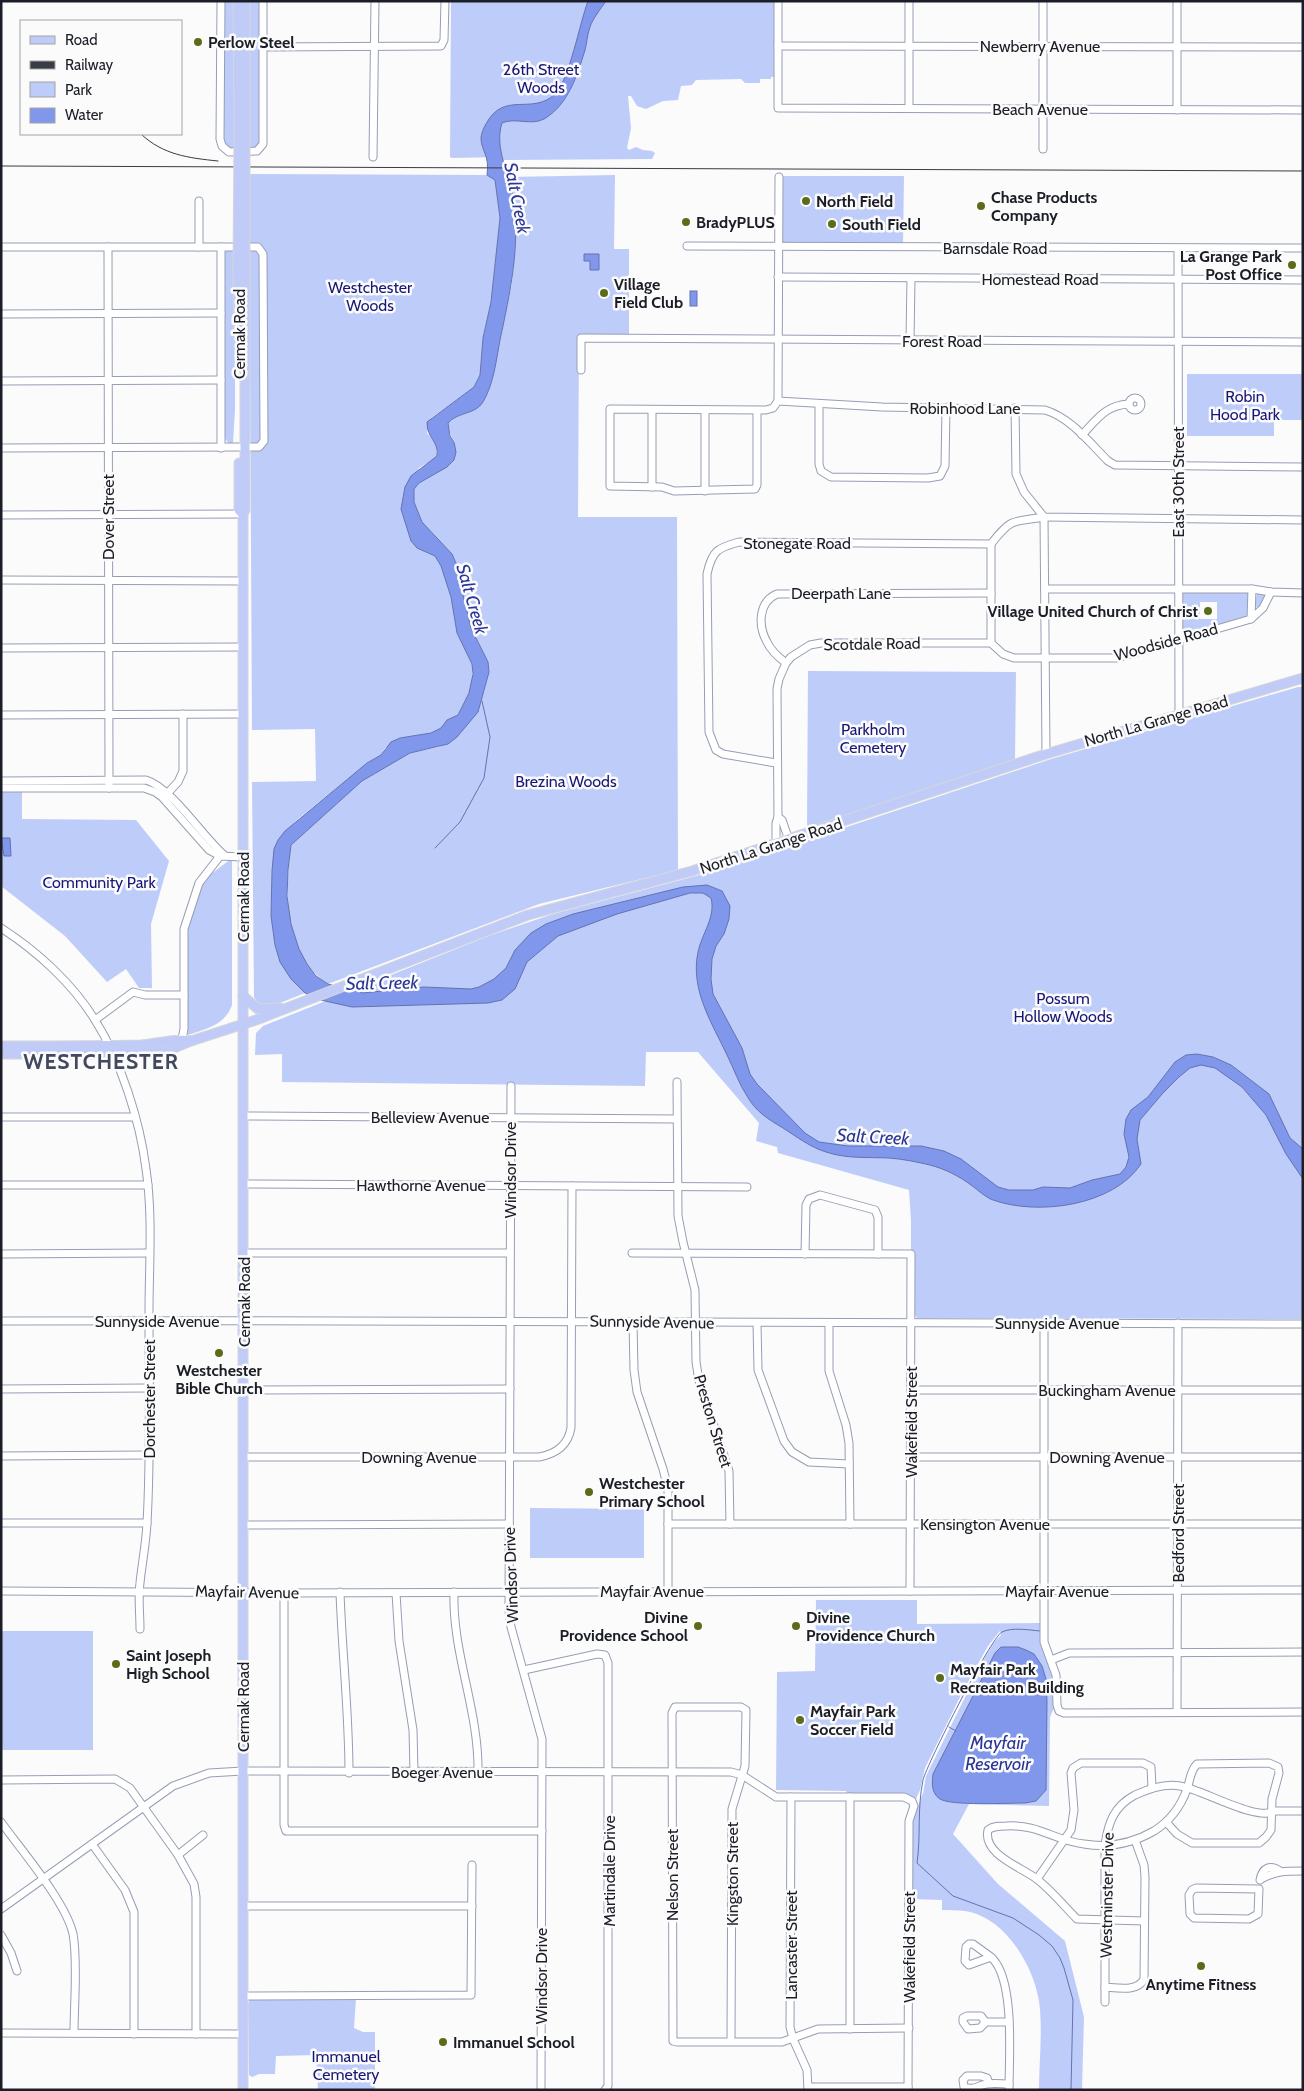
<svg xmlns="http://www.w3.org/2000/svg" width="1304" height="2091" viewBox="0 0 1304 2091" font-family="Cabin,sans-serif">
<style>
.green{fill:#beccfa;fill-rule:evenodd}
.water{fill:#8197eb;stroke:#6273b0}
.lines{fill:none;stroke-linecap:round;stroke-linejoin:round}
.stream{stroke:#6273b0;stroke-width:1}
.minor-casing{stroke:#969eb4;stroke-width:9}
.major-casing{stroke:#d6d6d8;stroke-width:11}
.minor{stroke:#fff;stroke-width:7}
.major{stroke:#c0ccf7;stroke-width:9}
.rail{stroke:#3a3c43;stroke-width:1}
.major-bridge-casing{stroke:#d6d6d8;stroke-width:11;stroke-linecap:butt}
.major-bridge{stroke:#c0ccf7;stroke-width:9}
.poi-dot{fill:#5a6c1a;stroke:#fbfbfb;stroke-width:2}
.labels{text-anchor:middle;dominant-baseline:central;stroke-width:5;stroke-linejoin:round;paint-order:stroke}
.poi-label{font-size:16px;font-weight:bold;fill:#1b1e26;stroke:#fbfbfb;text-anchor:start}
.street-label{font-size:16px;fill:#1b1e26;stroke:#fbfbfb}
.park-label{font-size:16px;fill:#181778;stroke:#fbfbfb}
.water-label{font-size:18px;font-style:italic;fill:#2a3596;stroke:#fbfbfb}
.district-label{font-size:21px;font-weight:bold;letter-spacing:1px;fill:#43495d;stroke:#fbfbfb}
</style>
<rect width="100%" height="100%" fill="#fbfbfb"/>
<!-- green -->
<g class="green">
<polygon points="223,1 235,1 235,150 228,149 223,142"/>
<polygon points="249,1 261,1 260,144 258,147 249,150"/>
<polygon points="451,1 775,1 775,77 771,77 771,79 760,79 760,83 745,83 741,79 696,80 692,85 681,86 678,100 663,101 646,109 637,106 631,96 628,96 631,128 627,148 629,150 636,147 643,150 652,151 655,153 652,159 502,160 502,157 452,158 450,157"/>
<polygon points="249,174 487,175 495,180 500,218 491,302 483,338 480,375 474,387 431,418 427,433 436,444 437,457 419,468 401,509 411,541 424,551 435,556 441,566 451,597 457,633 472,664 472,683 469,693 458,715 447,720 441,728 431,733 400,738 385,748 381,755 367,763 298,819 278,840 272,871 271,916 275,945 291,979 305,993 270,1007 260,1007 254,997 252,782 316,781 315,729 252,730"/>
<path d="M615 175 614 249H629V336H579L578 517H677L678 870 539 904 328 984C283 954 285 893 291 845L362 781 410 753 439 747 478 712 489 672 488 662 471 628 463 595 462 577 452 554 422 522 414 502V489L419 483 430 476 455 442 451 436 448 423 452 418 468 413 500 341 512 283 516 243 513 196 507 177Z"/>
<polygon points="781,176 904,176 903,246 783,243 781,240"/>
<polygon points="228,250 235,250 235,410 233,443 229,444 224,437 224,253"/>
<polygon points="1187,374 1303,374 1303,420 1274,420 1274,436 1187,436"/>
<path d="M1184 592 1248 593 1250 595 1248 617 1185 635 1182 631V594ZM1200 602H1217V619H1200Z"/>
<polygon points="1257,593 1265,593 1268,597 1258,609 1255,605"/>
<polygon points="808,671 1016,672 1015,759 807,829"/>
<polygon points="1298,687 1303,687 1303,1319 917,1318 914,1313 914,1251 911,1251 911,1221 909,1190 778,1153 777,1147 756,1141 759,1123 698,1052 646,1052 645,1086 282,1082 282,1054 255,1055 256,1033 263,1026 491,935 553,914 718,870 1051,759"/>
<polygon points="1,790 22,790 22,819 136,820 169,861 151,924 152,988 139,988 126,969 107,982 65,936 1,886"/>
<path d="M232 858V1005C225 1025 206 1029 188 1035L187 931 202 881Z"/>
<polygon points="530,1508 644,1509 644,1558 530,1558"/>
<path d="M816 1600H917V1624L1041 1623 1042 1648 1054 1680V1708L1050 1717 1049 1806 969 1804 953 1834 998 1884 1065 1941 1084 2017 1082 2090H1039C1039 2061 1043 2030 1039 2001 1033 1965 1005 1917 965 1911 958 1910 950 1910 942 1910V1900L912 1899 913 1820 923 1793 926 1776 984 1659 994 1642 1001 1635 1000 1631 988 1646 963 1691 925 1768 920 1790 916 1799 901 1794H847L846 1791 776 1790 777 1672 815 1671Z"/>
<rect x="1" y="1631" width="92" height="119"/>
<polygon points="356,1998 354,2028 363,2032 375,2032 375,2090 318,2090 316,2055 276,2056 275,2074 259,2074 252,2077 249,2075 248,2004 250,1999"/>
</g>
<!-- water -->
<g class="water">
<path d="M588 1H606C600 10 593 18 590 27 587 35 587 43 585 50 577 76 568 105 544 119 531 126 515 117 502 123 494 148 509 172 513 197 521 244 510 293 500 340 496 361 494 383 483 402 475 415 457 412 448 423L450 436 454 442 456 452 454 460 447 467 419 483 414 489V502L422 522 452 554 462 577 463 595 471 628 488 662 489 672 478 712 457 737 448 744 410 753 362 781 291 845 288 870 287 896 291 924 299 949 307 964 316 976 328 984 346 989 357 990 362 993 424 987 471 989 479 987 494 979 506 968 515 950 531 933 546 924 573 914 683 887 707 885 722 891 730 906 729 919 724 934 716 946 712 959 711 979 713 994 742 1048 750 1074 757 1084 805 1133 819 1142 848 1146H921L944 1151 961 1159 998 1187 1009 1190H1033L1043 1187 1070 1188 1092 1180 1120 1174 1126 1167 1129 1157 1124 1134 1126 1119 1131 1110 1148 1097 1175 1062 1186 1055 1197 1054 1213 1057 1231 1065 1269 1094 1290 1138 1303 1149V1179L1286 1154 1266 1115 1242 1087 1215 1068 1201 1065 1190 1068 1179 1077 1163 1093 1140 1120 1137 1139 1141 1164C1113 1206 1038 1216 993 1200 985 1197 978 1190 971 1185 959 1176 945 1169 930 1165 917 1162 903 1159 889 1158 867 1157 847 1159 826 1152 810 1147 797 1137 783 1128 768 1119 756 1112 747 1096 739 1084 734 1069 727 1055 712 1023 690 990 698 952 702 933 716 917 711 898L703 893H690L617 914 558 936 527 962 515 989 502 1000 488 1003 352 1007 316 999 305 993 291 979 280 962 275 945 271 916 272 871 274 849 278 840 285 831 367 763 381 755 391 742 400 738 431 733 441 728 447 720 458 715 469 693 473 674 472 664 457 633 451 597 441 566 435 556 417 548 411 541 401 509 405 487 411 476 437 456C439 440 427 440 427 422L474 387 480 375 483 338 491 302 500 218 495 180 487 175C490 155 481 151 481 138 481 134 484 127 486 124 504 90 532 116 555 94 569 81 580 22 588 1Z"/>
<polygon points="584,254 599,254 599,270 590,270 590,261 584,261"/>
<rect x="690" y="291" width="7" height="15"/>
<polygon points="1,838 10,838 11,856 4,856"/>
<path d="M1001 1647H1018L1026 1650 1034 1654 1042 1666 1046 1679 1047 1702 1046 1790 1036 1801 1025 1803C1008 1803 951 1806 940 1799 931 1793 932 1783 933 1774L995 1653Z"/>
</g>
<g class="lines">
<!-- stream -->
<g class="stream">
<polyline points="435,848 460,822 484,778 490,737 482,701"/>
<path d="M1040 1631C1029 1630 1012 1627 1002 1632 991 1637 927 1764 923 1780 917 1809 921 1836 917 1863L953 1896 1013 1918 1039 1935 1052 1946 1060 1958 1064 1968 1073 2000 1071 2090"/>
<polyline points="949,1727 956,1731"/>
</g>
<!-- minor casing -->
<g class="minor-casing">
<g id="minor">
<polyline points="221,1 220,139 222,146 229,152 257,151 263,144 263,1"/>
<polyline points="778,1 778,108 1303,110"/>
<polyline points="1177,1 1177,110"/>
<polyline points="778,46 1303,47"/>
<polyline points="264,47 441,46 444,40 445,1"/>
<polyline points="909,108 909,1"/>
<polyline points="1043,149 1043,1"/>
<polyline points="373,157 375,1"/>
<polyline points="199,201 199,247"/>
<polyline points="687,246 1303,248"/>
<polyline points="1,247 258,247 263,254 264,441 259,447 245,447"/>
<polyline points="108,247 109,788"/>
<polyline points="221,247 221,448"/>
<polyline points="1178,249 1179,714"/>
<polyline points="778,277 1303,280"/>
<polyline points="1,314 221,313"/>
<polyline points="910,341 911,278"/>
<polyline points="581,370 581,338 1303,342"/>
<polyline points="1,381 221,380"/>
<circle cx="1135" cy="404" r="6"/>
<polyline points="778,401 779,177"/>
<polyline points="819,404 819,464 821,471 831,477 928,478 940,476 945,466 946,408"/>
<polyline points="1015,408 1016,474 1024,492 1044,517 1303,520"/>
<polyline points="652,410 652,487"/>
<polyline points="705,410 705,491"/>
<path d="M757 410V485L755 489 674 491 662 487 610 486V409L766 410 773 408 778 401 882 407 1045 410C1071 418 1089 442 1108 461L1115 465 1303 467"/>
<path d="M1082 435C1097 419 1106 405 1129 404"/>
<polyline points="1,448 239,447"/>
<polyline points="1,515 243,514"/>
<polyline points="1,580 243,581"/>
<polyline points="1045,589 1252,589 1271,592 1303,593"/>
<polyline points="1251,619 1252,589"/>
<polyline points="991,643 1003,654 1014,658 1117,658 1251,619 1263,608 1271,592"/>
<polyline points="1,648 243,647"/>
<path d="M786 663C778 657 771 651 767 642 758 626 758 602 777 594L991 593"/>
<polyline points="1,715 243,714"/>
<path d="M776 763 723 754 716 750 709 732 707 574C712 551 717 548 739 542L991 544C1012 517 1013 522 1044 517L1046 754"/>
<path d="M1 781 146 780C171 787 203 837 224 855"/>
<polyline points="1,788 144,788 155,792 162,797 209,850 220,856"/>
<polyline points="164,797 178,782 183,771 183,714"/>
<polyline points="778,817 782,820 789,840"/>
<polyline points="776,844 776,823 778,817 777,689 779,679 786,663 791,657 810,645 821,643 991,643 991,544"/>
<path d="M1 928C37 951 73 984 95 1020 121 1061 140 1121 146 1169 153 1216 149 1265 149 1312 149 1383 151 1453 147 1523 146 1544 142 1563 140 1583 138 1598 140 1614 140 1629"/>
<polyline points="95,1020 133,992 145,995 184,995"/>
<polyline points="182,1039 184,1029 184,929 199,883 220,856 242,857"/>
<polyline points="677,1082 678,1216 683,1242 695,1290 696,1362 699,1381 729,1471 730,1524"/>
<polyline points="511,1086 509,1610 511,1627 542,1739 541,2090"/>
<polyline points="244,1116 676,1119"/>
<polyline points="1,1117 135,1117"/>
<polyline points="244,1184 747,1187"/>
<polyline points="1,1185 148,1185"/>
<polyline points="244,1253 510,1253"/>
<polyline points="632,1253 911,1254 910,1591"/>
<polyline points="1,1254 149,1253"/>
<polyline points="805,1254 806,1205 809,1199 820,1195 875,1210 878,1217 878,1254"/>
<path d="M1 1321C435 1320 869 1322 1303 1324"/>
<polyline points="633,1322 634,1370 637,1392 663,1469 668,1488 668,1592"/>
<polyline points="757,1323 758,1370 784,1441 792,1452 809,1462 849,1464"/>
<polyline points="829,1323 829,1371 846,1425 849,1443 850,1524"/>
<polyline points="1044,1323 1044,1642 1056,1675 1057,1705 1059,1711 1064,1713 1303,1712"/>
<polyline points="1,1389 149,1388"/>
<polyline points="243,1390 510,1389"/>
<polyline points="911,1390 1303,1390"/>
<polyline points="1,1456 148,1455"/>
<path d="M243 1457H539C556 1454 568 1445 571 1428L572 1186"/>
<polyline points="911,1457 1303,1457"/>
<polyline points="1,1523 147,1523"/>
<polyline points="668,1524 1303,1524"/>
<polyline points="243,1525 509,1524"/>
<polyline points="1,1591 284,1593 1303,1590"/>
<path d="M340 1592C342 1652 349 1712 349 1773"/>
<path d="M454 1592C452 1653 479 1710 478 1772"/>
<polyline points="284,1593 284,1825 286,1831 542,1831"/>
<polyline points="396,1593 399,1641 413,1730 414,1772"/>
<polyline points="1051,1660 1069,1653 1303,1652"/>
<polyline points="524,1670 597,1654 605,1655 608,1663 608,2086 605,2090"/>
<polyline points="1177,1712 1178,1323"/>
<polyline points="1,1780 115,1779 130,1788 178,1855 194,1884 196,1897 196,2034"/>
<polyline points="791,1797 790,2027 793,2039 807,2070 808,2090"/>
<path d="M1 1822C21 1850 66 1902 73 1934 78 1961 74 2005 74 2033"/>
<polyline points="92,1844 125,1890 134,1912 134,2034"/>
<polyline points="178,1855 203,1835"/>
<polyline points="1037,1879 1071,1830 1074,1810 1071,1773 1073,1768 1081,1763 1143,1763 1151,1767 1152,1788"/>
<path d="M1261 1879C1276 1871 1284 1871 1303 1871"/>
<path d="M1260 1880C1262 1868 1270 1864 1280 1871"/>
<polygon points="1196,1888 1259,1889 1258,1914 1249,1919 1194,1918 1190,1914 1189,1895 1192,1890"/>
<polyline points="243,1906 472,1906"/>
<polyline points="1,1909 173,1786 209,1773 243,1771 731,1772 742,1775 776,1797 904,1797 912,1801 914,1806 909,1821 908,2090"/>
<path d="M1144 1921 1077 1919C1064 1906 1052 1891 1038 1880 1024 1868 982 1855 988 1830 993 1826 999 1826 1006 1826 1039 1824 1055 1841 1084 1844 1108 1848 1133 1843 1154 1831 1170 1821 1181 1806 1187 1789 1190 1781 1190 1771 1197 1764L1269 1763 1278 1767 1279 1773 1272 1799 1271 1830 1266 1837 1259 1843H1192L1177 1834 1166 1822"/>
<polyline points="1,1935 11,1953 17,1971"/>
<path d="M991 1957 969 1965 965 1961 966 1947 969 1944H973L991 1957 993 1959C1015 1983 1009 2058 1009 2090"/>
<path d="M1105 1987C1118 1988 1138 1992 1144 1979L1145 1877 1144 1865 1135 1840"/>
<polyline points="243,1996 471,1995 472,1865"/>
<path d="M1105 2002V1845C1108 1823 1114 1806 1135 1795 1148 1789 1165 1783 1180 1786 1202 1789 1256 1822 1275 1811H1303"/>
<polygon points="967,2016 981,2016 984,2020 984,2024 980,2028 968,2029 963,2022 963,2018"/>
<polyline points="985,2022 1009,2022"/>
<polyline points="850,2029 850,1797"/>
<polyline points="1,2033 243,2034"/>
<polyline points="731,2042 732,1809 745,1766 746,1710 741,1707 675,1707 672,1713 673,2041 677,2042 782,2042 818,2029 909,2028"/>
<path d="M989 2083 987 2078 981 2076H967L963 2080 964 2087C974 2091 978 2085 987 2084 994 2083 1002 2084 1009 2084"/>
<polyline points="808,2087 908,2087"/>
</g>
</g>
<!-- major casing -->
<g class="major-casing">
<g id="major">
<polyline points="238,1 239,129"/>
<polyline points="245,1 245,129"/>
<polyline points="238,267 239,343"/>
<polyline points="239,463 239,510 243,514"/>
<polyline points="243,996 258,1009 280,1008"/>
<path d="M1 1046C48 1046 94 1046 141 1045 157 1044 175 1038 191 1041"/>
<polyline points="1,1054 92,1054 167,1051 191,1041 256,1020 528,915 692,871 1046,754 1303,678"/>
<polyline points="243,2090 243,514 245,510 245,267"/>
</g>
</g>
<!-- minor -->
<use href="#minor" class="minor"/>
<!-- major -->
<use href="#major" class="major"/>
<!-- rail -->
<g class="rail">
<path d="M141 134C163 155 189 158 218 161"/>
<polyline points="1,166 1303,171"/>
</g>
<!-- major-bridge casing -->
<g class="major-bridge-casing">
<g id="major-bridge">
<polyline points="238,267 239,129"/>
<polyline points="245,267 245,129"/>
</g>
</g>
<!-- major-bridge -->
<use href="#major-bridge" class="major-bridge"/>
</g>
<!-- markers -->
<g class="poi-dot">
<circle cx="198" cy="42" r="5"/>
<circle cx="806" cy="201" r="5"/>
<circle cx="981" cy="206" r="5"/>
<circle cx="686" cy="222" r="5"/>
<circle cx="832" cy="224" r="5"/>
<circle cx="1292" cy="265" r="5"/>
<circle cx="604" cy="293" r="5"/>
<circle cx="1208" cy="611" r="5"/>
<circle cx="219" cy="1353" r="5"/>
<circle cx="589" cy="1492" r="5"/>
<circle cx="698" cy="1626" r="5"/>
<circle cx="796" cy="1626" r="5"/>
<circle cx="116" cy="1664" r="5"/>
<circle cx="940" cy="1678" r="5"/>
<circle cx="800" cy="1720" r="5"/>
<circle cx="1201" cy="1966" r="5"/>
<circle cx="443" cy="2042" r="5"/>
</g>
<g class="labels">
<!-- poi labels -->
<g class="poi-label">
<text x="208" y="42">Perlow Steel</text>
<text x="991" y="197">Chase Products<tspan x="991" dy="18">Company</tspan></text>
<text x="816" y="201">North Field</text>
<text x="696" y="222">BradyPLUS</text>
<text x="842" y="224">South Field</text>
<text x="1282" y="256" text-anchor="end">La Grange Park<tspan x="1282" dy="18">Post Office</tspan></text>
<text x="614" y="284">Village<tspan x="614" dy="18">Field Club</tspan></text>
<text x="1198" y="611" text-anchor="end">Village United Church of Christ</text>
<text x="219" y="1370" text-anchor="middle">Westchester<tspan x="219" dy="18">Bible Church</tspan></text>
<text x="599" y="1483">Westchester<tspan x="599" dy="18">Primary School</tspan></text>
<text x="688" y="1617" text-anchor="end">Divine<tspan x="688" dy="18">Providence School</tspan></text>
<text x="806" y="1617">Divine<tspan x="806" dy="18">Providence Church</tspan></text>
<text x="126" y="1655">Saint Joseph<tspan x="126" dy="18">High School</tspan></text>
<text x="950" y="1669">Mayfair Park<tspan x="950" dy="18">Recreation Building</tspan></text>
<text x="810" y="1711">Mayfair Park<tspan x="810" dy="18">Soccer Field</tspan></text>
<text x="1201" y="1984" text-anchor="middle">Anytime Fitness</text>
<text x="453" y="2042">Immanuel School</text>
</g>
<!-- street labels -->
<g class="street-label">
<text x="1040" y="46">Newberry Avenue</text>
<text x="1040" y="109">Beach Avenue</text>
<text x="995" y="248">Barnsdale Road</text>
<text x="1040" y="279">Homestead Road</text>
<text transform="translate(239 334) rotate(-90)">Cermak Road</text>
<text x="942" y="341">Forest Road</text>
<text x="965" y="408">Robinhood Lane</text>
<text transform="translate(1178 482) rotate(-90)">East 30th Street</text>
<text transform="translate(108 517) rotate(-90)">Dover Street</text>
<text x="797" y="543">Stonegate Road</text>
<text x="841" y="593">Deerpath Lane</text>
<text transform="translate(1166 642) rotate(-15)">Woodside Road</text>
<text transform="translate(872 644) rotate(-1)">Scotdale Road</text>
<text transform="translate(1156 721) rotate(-16)">North La Grange Road</text>
<text transform="translate(771 846) rotate(-18)">North La Grange Road</text>
<text transform="translate(243 897) rotate(-90)">Cermak Road</text>
<text x="430" y="1117">Belleview Avenue</text>
<text transform="translate(510 1170) rotate(-90)">Windsor Drive</text>
<text x="421" y="1185">Hawthorne Avenue</text>
<text transform="translate(244 1302) rotate(-90)">Cermak Road</text>
<text x="157" y="1321">Sunnyside Avenue</text>
<text transform="translate(652 1322) rotate(1)">Sunnyside Avenue</text>
<text x="1057" y="1323">Sunnyside Avenue</text>
<text x="1107" y="1390">Buckingham Avenue</text>
<text transform="translate(149 1399) rotate(-90)">Dorchester Street</text>
<text transform="translate(713 1421) rotate(73)">Preston Street</text>
<text transform="translate(911 1422) rotate(-90)">Wakefield Street</text>
<text x="419" y="1457">Downing Avenue</text>
<text x="1107" y="1457">Downing Avenue</text>
<text x="985" y="1524">Kensington Avenue</text>
<text transform="translate(1178 1533) rotate(-90)">Bedford Street</text>
<text transform="translate(511 1575) rotate(-92)">Windsor Drive</text>
<text x="652" y="1591">Mayfair Avenue</text>
<text x="1057" y="1591">Mayfair Avenue</text>
<text transform="translate(247 1592) rotate(1)">Mayfair Avenue</text>
<text transform="translate(243 1707) rotate(-90)">Cermak Road</text>
<text x="442" y="1772">Boeger Avenue</text>
<text transform="translate(609 1871) rotate(-90)">Martindale Drive</text>
<text transform="translate(732 1874) rotate(-90)">Kingston Street</text>
<text transform="translate(672 1875) rotate(-90)">Nelson Street</text>
<text transform="translate(1107 1895) rotate(-89)">Westminster Drive</text>
<text transform="translate(791 1945) rotate(-90)">Lancaster Street</text>
<text transform="translate(909 1947) rotate(-90)">Wakefield Street</text>
<text transform="translate(541 1976) rotate(-90)">Windsor Drive</text>
</g>
<!-- park labels -->
<g class="park-label">
<text x="541" y="69">26th Street<tspan x="541" dy="18">Woods</tspan></text>
<text x="370" y="287">Westchester<tspan x="370" dy="18">Woods</tspan></text>
<text x="1245" y="396">Robin<tspan x="1245" dy="18">Hood Park</tspan></text>
<text x="873" y="729">Parkholm<tspan x="873" dy="18">Cemetery</tspan></text>
<text x="566" y="781">Brezina Woods</text>
<text x="99" y="882">Community Park</text>
<text x="1063" y="998">Possum<tspan x="1063" dy="18">Hollow Woods</tspan></text>
<text x="346" y="2056">Immanuel<tspan x="346" dy="18">Cemetery</tspan></text>
</g>
<!-- water labels -->
<g class="water-label">
<text transform="translate(517 198) rotate(79)">Salt Creek</text>
<text transform="translate(472 599) rotate(74)">Salt Creek</text>
<text transform="translate(382 983) rotate(-1)">Salt Creek</text>
<text transform="translate(873 1137) rotate(3)">Salt Creek</text>
<text x="998" y="1743">Mayfair<tspan x="998" dy="21">Reservoir</tspan></text>
</g>
<!-- district labels -->
<g class="district-label">
<text x="101" y="1061">WESTCHESTER</text>
</g>
</g>
<!-- border -->
<rect width="1304" height="2091" fill="none" stroke="#1b1e26" stroke-width="5"/>
<!-- legend -->
<rect x="20" y="20" width="162" height="115" fill="#fbfbfb" stroke="#a1a3a6"/>
<rect x="30" y="36" width="25" height="8" fill="#c0ccf7" stroke="#a1a3a6"/>
<text x="65" y="45" font-size="15" fill="#1b1e26">Road</text>
<rect x="30" y="61" width="25" height="8" fill="#3a3c43" stroke="#a1a3a6"/>
<text x="65" y="70" font-size="15" fill="#1b1e26">Railway</text>
<rect x="30" y="82" width="25" height="15" fill="#beccfa" stroke="#a1a3a6"/>
<text x="65" y="95" font-size="15" fill="#1b1e26">Park</text>
<rect x="30" y="108" width="25" height="15" fill="#8197eb" stroke="#a1a3a6"/>
<text x="65" y="120" font-size="15" fill="#1b1e26">Water</text>
</svg>
